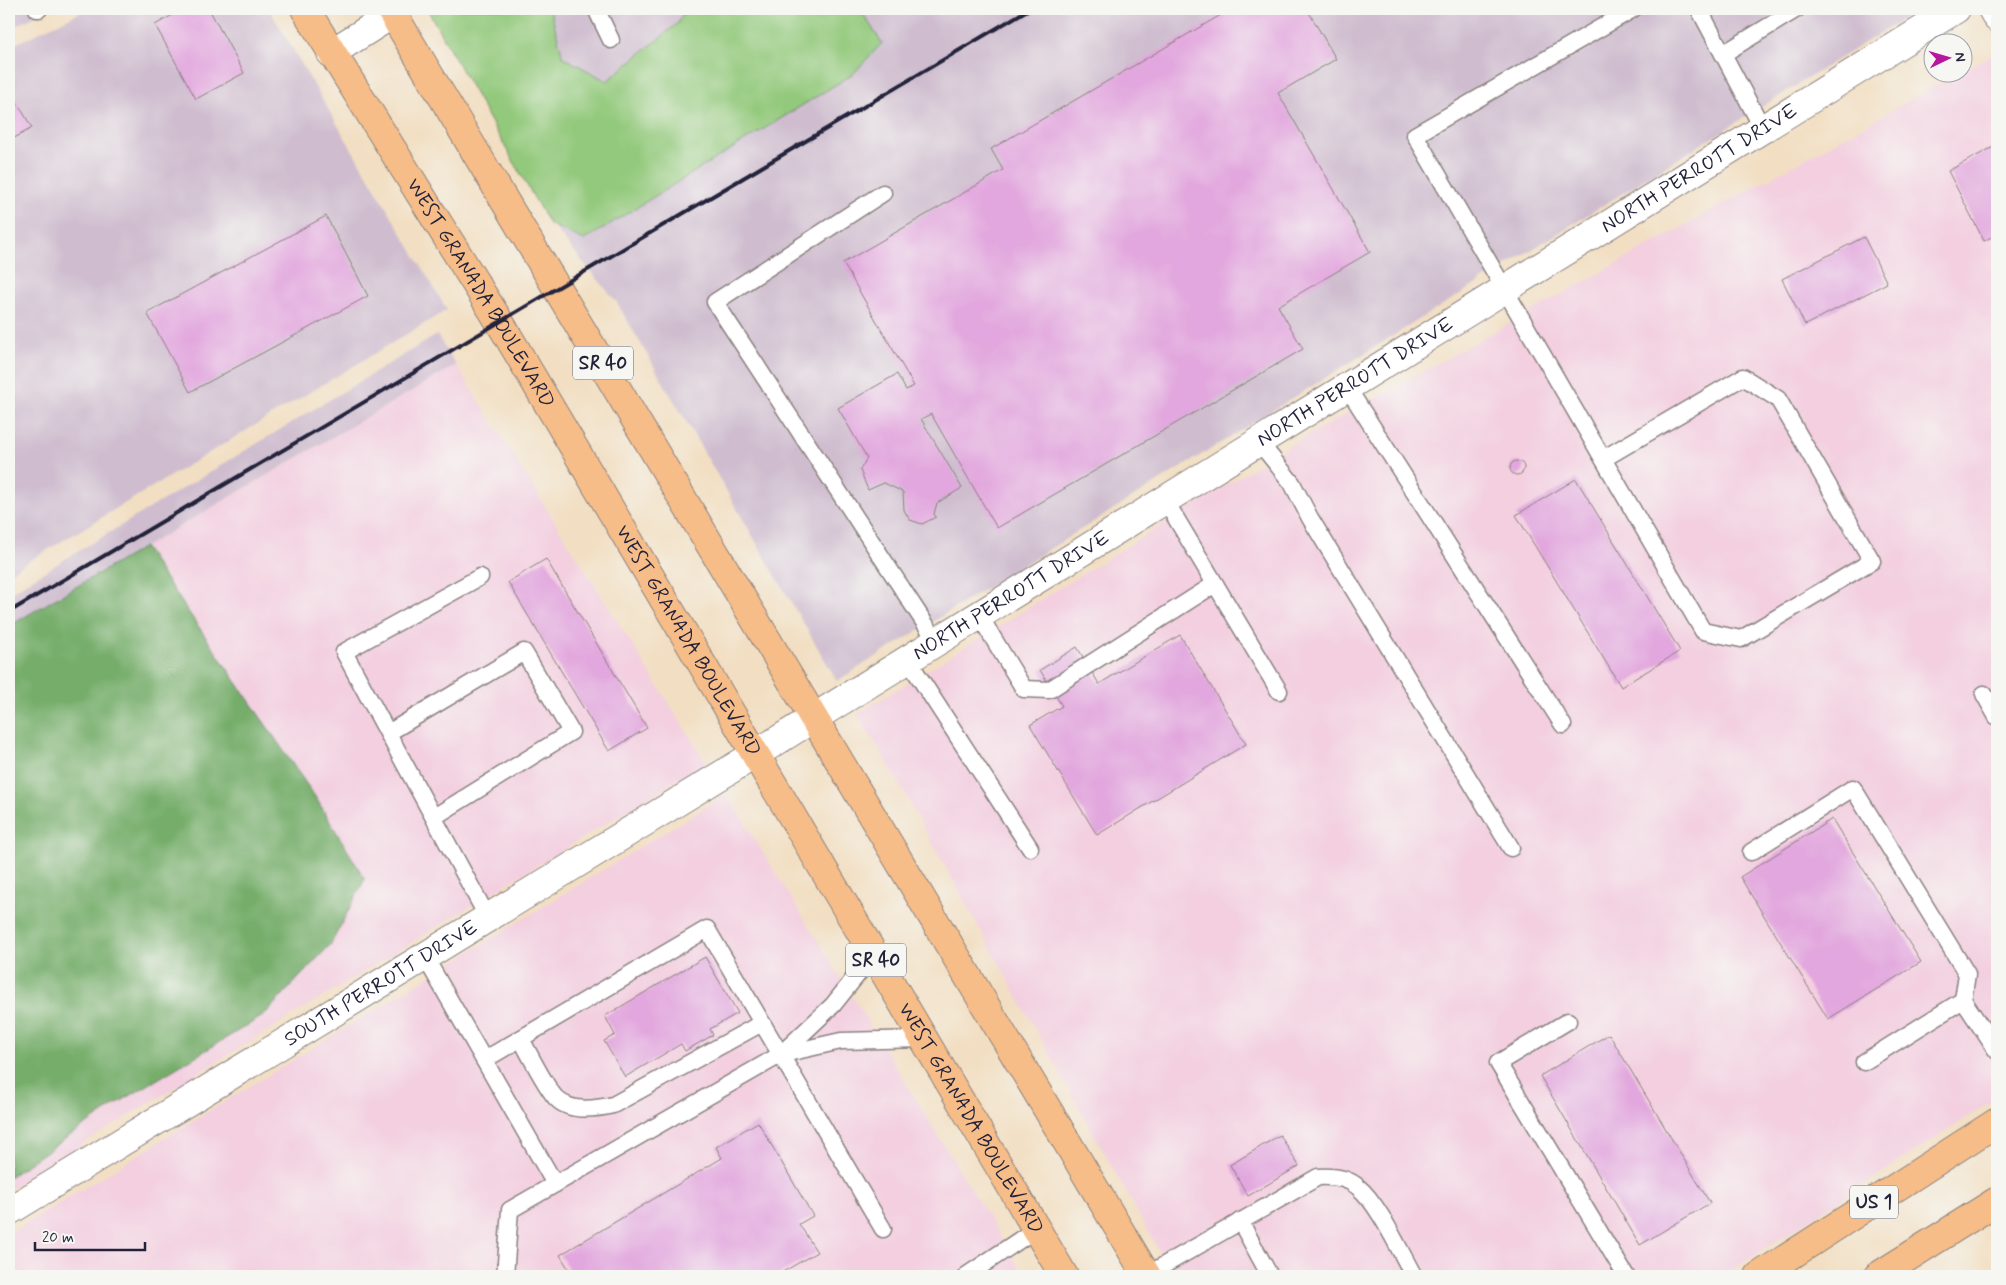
<svg xmlns="http://www.w3.org/2000/svg" width="2006" height="1285" viewBox="0 0 2006 1285" font-family="Mynerve,sans-serif">
<style>
.built{fill:#f3cfe0}
.industrial{fill:#cfbdcf}
.green{fill:#93c97b;stroke:#5a765b}
.forest{fill:#76ad6b;stroke:#4c6853}
.building{fill:#e2a7de}
.lines{fill:none;stroke-linecap:round;stroke-linejoin:round}
.lane-casing{stroke:#8a807f;stroke-width:19}
.street-casing{stroke:#8a807f;stroke-width:30}
.primary-casing{stroke:#8a807f;stroke-width:30}
.lane{stroke:#fff;stroke-width:16}
.street{stroke:#fff;stroke-width:28}
.primary{stroke:#f7bd88;stroke-width:28}
.rail{stroke:#22223b;stroke-width:4}
.labels{text-anchor:middle;dominant-baseline:central;stroke-width:5;stroke-linejoin:round;paint-order:stroke}
.shield{fill:#f6f6f2;stroke:#626272;stroke-width:1}
.shield-label{font-size:19px;font-weight:bold;fill:#22223b}
.street-label{font-size:20px;fill:#22223b;stroke:#f6f6f2}
</style>
<rect width="100%" height="100%" fill="#f6f6f2"/>
<filter id="ink" filterUnits="userSpaceOnUse"><feTurbulence type="fractalNoise" baseFrequency=".02" numOctaves="2"/><feDisplacementMap in="SourceGraphic" scale="10" xChannelSelector="R" yChannelSelector="G"/><feConvolveMatrix kernelMatrix="1 2 1 2 8 2 1 2 1" color-interpolation-filters="sRGB"/></filter>
<filter id="wash" filterUnits="userSpaceOnUse"><feTurbulence type="fractalNoise" baseFrequency=".0096" numOctaves="4" result="noise"/><feDisplacementMap in="SourceGraphic" scale="20" xChannelSelector="R" yChannelSelector="G"/><feGaussianBlur stdDeviation="1.12" result="paint"/><feColorMatrix in="noise" values="0 0 0 0 0 0 0 0 0 0 0 0 0 0 0 0 0 1.4 0 .05"/><feComposite in="paint" operator="in"/></filter>
<g filter="url(#wash)">
<rect width="100%" height="100%" fill="#f2dfc3"/>
<!-- built -->
<g class="built">
<polygon points="1995,53 1997,57 1997,1098 1723,1276 1173,1276 883,755 857,714 1289,446 1959,73 1964,72 1964,70"/>
<polygon points="456,365 706,762 9,1189 9,1177 118,1103 263,1016 365,879 316,798 144,547"/>
<polygon points="727,794 1025,1276 9,1276 9,1234"/>
</g>
<!-- industrial -->
<g class="industrial">
<polygon points="9,9 50,9 9,29"/>
<polygon points="87,9 269,9 447,310 9,573 9,47"/>
<polygon points="550,9 685,9 678,23 608,82 563,57"/>
<polygon points="860,9 1919,9 837,681 616,301 552,225 584,239 882,43"/>
<polygon points="437,335 456,365 9,626 9,593"/>
</g>
<!-- green -->
<polygon class="green" points="427,9 550,9 563,57 607,81 678,23 685,9 860,9 882,43 853,74 584,240 549,224"/>
<!-- forest -->
<polygon class="forest" points="144,547 316,798 365,879 331,944 263,1016 118,1103 9,1177 9,626"/>
<g id="blocks">
<!-- building -->
<g class="building">
<polygon points="183,9 209,9 244,73 196,99 155,25"/>
<polygon points="1231,9 1307,9 1336,59 1278,93 1370,252 1278,306 1303,349 997,528 931,414 921,419 962,488 937,503 934,514 936,517 922,524 910,520 904,510 903,492 884,483 868,490 860,470 867,458 838,408 897,374 906,390 914,386 843,263 1003,170 991,149"/>
<polygon points="9,88 32,128 9,141"/>
<polygon points="1997,145 1997,234 1984,241 1948,171"/>
<polygon points="326,216 368,296 190,392 147,313"/>
<polygon points="1864,237 1887,283 1805,325 1782,279"/>
<circle cx="1517" cy="468" r="7"/>
<polygon points="1576,479 1680,651 1621,687 1516,515"/>
<polygon points="546,559 647,728 609,751 508,582"/>
<polygon points="1180,635 1246,744 1097,835 1030,725 1062,706 1040,670 1077,647 1099,684"/>
<polygon points="1832,819 1921,962 1828,1019 1740,877"/>
<polygon points="705,957 738,1013 710,1029 713,1035 685,1051 681,1044 625,1077 604,1041 615,1035 605,1016"/>
<polygon points="1609,1034 1710,1203 1640,1245 1540,1076"/>
<polygon points="758,1122 813,1216 799,1224 817,1252 776,1276 573,1276 560,1255 722,1158 716,1147"/>
<polygon points="1280,1135 1299,1166 1248,1196 1230,1165"/>
</g>
</g>
</g>
<g filter="url(#ink)">
<use href="#blocks" fill-opacity="0" stroke="#8a807f" stroke-width="1"/>
<g class="lines">
<!-- lane casing -->
<g class="lane-casing">
<g id="lane">
<polyline points="37,9 39,9"/>
<polyline points="596,9 611,40"/>
<polyline points="1699,9 1763,129"/>
<polyline points="1723,54 1797,9"/>
<polyline points="883,193 715,302 937,642"/>
<polyline points="1347,387 1563,725"/>
<polyline points="1259,442 1292,483 1310,518 1511,848"/>
<polyline points="1603,459 1743,377 1778,399 1872,561 1741,639 1703,631 1415,135 1633,9"/>
<polyline points="1165,500 1279,691"/>
<polyline points="480,577 344,652 488,918"/>
<polyline points="979,615 1024,689 1049,690 1215,584"/>
<polyline points="908,660 1030,848"/>
<polyline points="1984,694 1997,717"/>
<polyline points="388,733 524,652 571,732 434,817"/>
<polyline points="1751,852 1853,788 1967,974 1963,1000"/>
<polyline points="425,957 555,1184"/>
<polyline points="1568,1021 1498,1063 1626,1276"/>
<path d="M521 1039C529 1053 547 1090 557 1099 571 1113 596 1109 613 1105L762 1023"/>
<polyline points="783,1054 841,1041 923,1039"/>
<polyline points="484,1060 707,929 883,1229"/>
<polyline points="1864,1062 1963,1000 1997,1051"/>
<polyline points="1240,1221 1270,1276"/>
<path d="M1147 1275 1318 1177C1332 1176 1347 1177 1358 1187 1379 1204 1400 1252 1414 1276"/>
<polyline points="505,1276 510,1210 780,1055 833,1005 873,955"/>
<polyline points="966,1276 1036,1229"/>
</g>
</g>
<!-- street casing -->
<g class="street-casing">
<g id="street">
<polyline points="1992,9 1997,18"/>
<polyline points="331,53 393,14"/>
<path id="s1" d="M9 1211 754 755 1956 9"/>
</g>
</g>
<!-- primary casing -->
<g class="primary-casing">
<g id="primary">
<path id="s2" d="M305 9 499 321 1064 1276"/>
<polyline points="390,9 1147,1276"/>
<polyline points="1759,1276 1997,1122"/>
<polyline points="1878,1276 1997,1201"/>
</g>
</g>
<!-- lane -->
<use href="#lane" class="lane"/>
<!-- street -->
<use href="#street" class="street"/>
<!-- primary -->
<use href="#primary" class="primary"/>
<!-- rail -->
<polyline class="rail" points="9,612 1029,9"/>
</g>
</g>
<g class="labels">
<!-- shield labels -->
<g class="shield">
<rect x="573" y="346.5" width="60" height="33" rx="4"/>
<rect x="846" y="943.5" width="60" height="33" rx="4"/>
<rect x="1850" y="1185.5" width="48" height="33" rx="4"/>
</g>
<g class="shield-label">
<text x="603" y="363">SR 40</text>
<text x="876" y="960">SR 40</text>
<text x="1874" y="1202">US 1</text>
</g>
<!-- street labels -->
<g class="street-label">
<text stroke="none"><textPath href="#s1" startOffset="1986">NORTH PERROTT DRIVE</textPath></text>
<text stroke="none"><textPath href="#s2" startOffset="334">WEST GRANADA BOULEVARD</textPath></text>
<text stroke="none"><textPath href="#s1" startOffset="1581">NORTH PERROTT DRIVE</textPath></text>
<text stroke="none"><textPath href="#s1" startOffset="1176">NORTH PERROTT DRIVE</textPath></text>
<text stroke="none"><textPath href="#s2" startOffset="739">WEST GRANADA BOULEVARD</textPath></text>
<text stroke="none"><textPath href="#s1" startOffset="436">SOUTH PERROTT DRIVE</textPath></text>
<text stroke="none"><textPath href="#s2" startOffset="1294">WEST GRANADA BOULEVARD</textPath></text>
</g>
</g>
<!-- margin -->
<rect width="2006" height="1285" fill="none" stroke="#f6f6f2" stroke-width="30"/>
<!-- north arrow -->
<g transform="translate(1948 58) rotate(85)"><circle r="24" fill="#f6f6f2" stroke="#a1a1a9"/>
<path d="M0-4L9 19L0 12L-9 19Z" fill="#b5179e"/>
<text y="-8" font-size="14" font-weight="bold" text-anchor="middle" fill="#22223b">N</text>
</g>
<!-- scale -->
<path d="M35 1242v8h110v-8" fill="none" stroke="#22223b" stroke-width="2.5"/>
<text x="42" y="1242" font-size="15" fill="#22223b" stroke="#f6f6f2" stroke-width="4" paint-order="stroke">20 m</text>
</svg>
